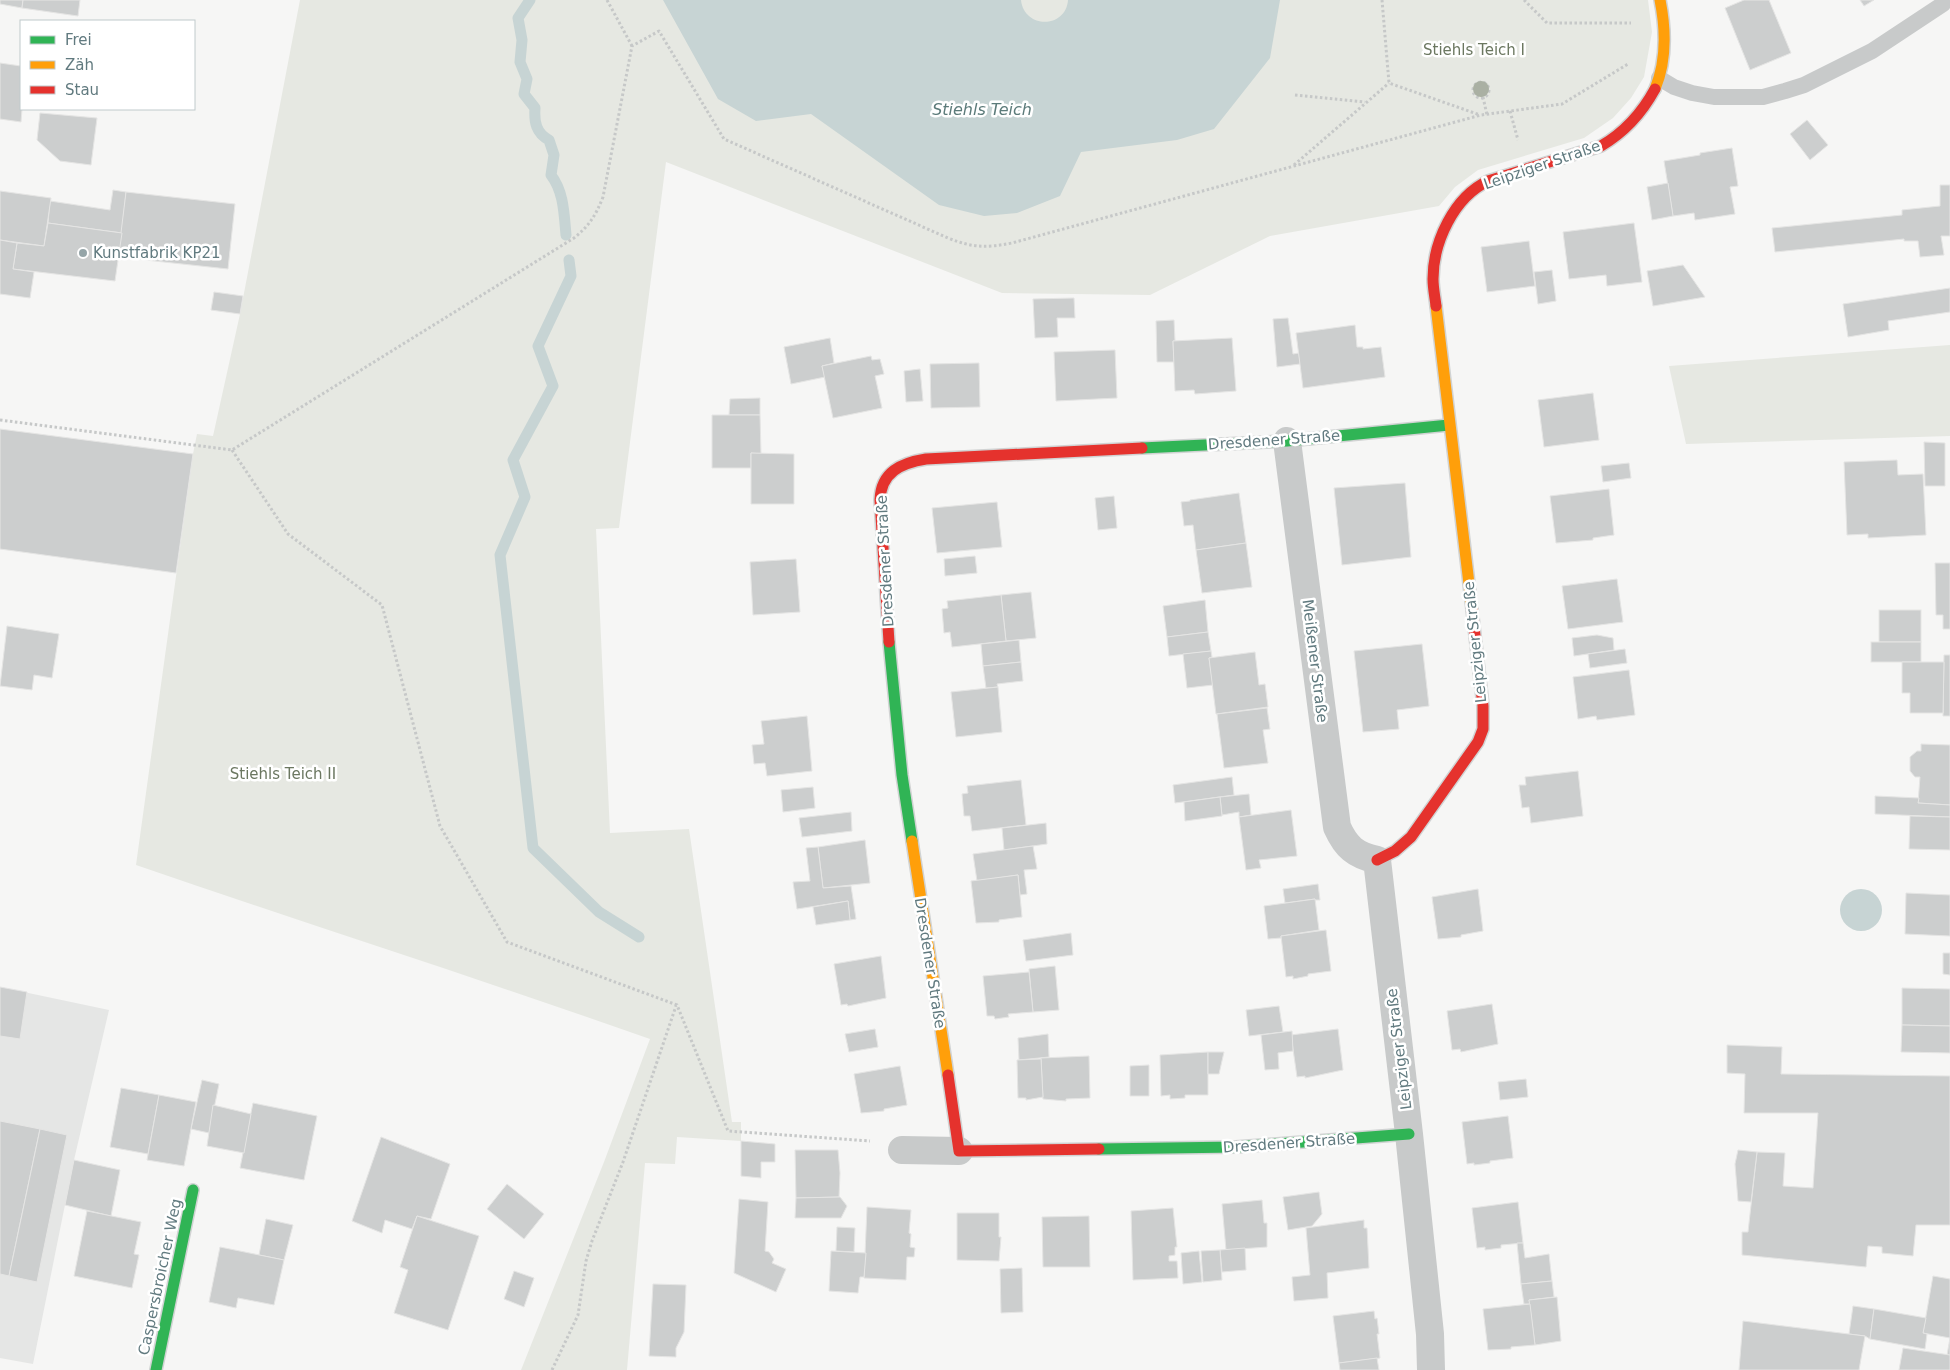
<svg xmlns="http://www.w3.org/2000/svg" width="1950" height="1370" viewBox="0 0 1950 1370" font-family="'DejaVu Sans',sans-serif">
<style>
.built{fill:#e5e6e5}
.green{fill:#e6e8e2}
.water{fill:#c7d4d4}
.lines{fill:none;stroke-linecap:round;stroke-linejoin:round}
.stream{stroke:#c7d4d4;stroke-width:11}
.building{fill:#cccece;stroke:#e5e5e4}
.fast-casing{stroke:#d1d3d3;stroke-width:14}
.slow-casing{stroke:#d1d3d3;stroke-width:14}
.jam-casing{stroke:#d1d3d3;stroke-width:14}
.path{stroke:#c6c8c8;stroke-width:3;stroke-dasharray:2.5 2.5;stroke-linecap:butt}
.lane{stroke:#c8caca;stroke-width:16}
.street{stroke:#c8caca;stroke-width:28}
.fast{stroke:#30b455;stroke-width:11}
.slow{stroke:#ff9f0a;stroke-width:11}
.jam{stroke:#e5322d;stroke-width:11}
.tree{fill:#aab0a3}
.poi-dot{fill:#95a5a8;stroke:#fff;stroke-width:2}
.labels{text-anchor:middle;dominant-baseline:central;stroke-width:5;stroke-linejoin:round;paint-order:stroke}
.park-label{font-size:15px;fill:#6b7760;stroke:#fff}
.street-label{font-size:15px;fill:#617a7f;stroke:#fff}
.poi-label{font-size:15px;fill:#617a7f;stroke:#fff;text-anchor:start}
.water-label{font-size:16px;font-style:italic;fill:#5c7b7a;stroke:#fff}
</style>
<rect width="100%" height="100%" fill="#f6f6f5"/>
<!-- built -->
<polygon class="built" points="0,987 109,1010 74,1160 33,1364 0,1358"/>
<!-- green -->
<g class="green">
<path d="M300 0H1648L1652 32 1644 77 1631 98 1613 118 1584 138 1478 170 1455 187 1439 206 1270 236 1150 295 1002 293 666 162 619 528 596 529 610 833 689 829 732 1122H741V1141L677 1137 675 1164 645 1163 627 1370H521L604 1162 650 1039C480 979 307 924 136 865L193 454 197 434 213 436 240 314Z"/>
<polygon points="1950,345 1950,436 1686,444 1669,366"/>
</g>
<!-- water -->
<g class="water">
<path d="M663 0H1021C1024 29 1066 29 1068 0H1280L1270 58 1214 129 1177 140 1081 152 1060 196 1017 213 984 216 939 205 811 114 756 121 718 99Z"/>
<circle cx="1861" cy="910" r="21"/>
</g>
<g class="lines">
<!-- stream -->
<g class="stream">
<path d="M530 0 518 18 522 40 520 62 527 79 524 94 535 108C534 122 536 133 549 140L554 155 551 175C564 192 564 214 566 235"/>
<polyline points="569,260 571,276 538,346 553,386 513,460 525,497 500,555 533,848 599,912 639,937"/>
</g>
</g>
<!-- building -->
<g class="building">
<polygon points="0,0 23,0 22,8 0,4"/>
<polygon points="23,0 80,0 78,16 22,8"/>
<polygon points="1744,0 1769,0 1791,53 1750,70 1725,8"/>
<polygon points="1860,0 1874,0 1864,6"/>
<polygon points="0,63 21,66 22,109 21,122 0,119"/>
<polygon points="40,113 97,118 91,165 60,161 37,140"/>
<polygon points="1807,120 1828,145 1810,160 1790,134"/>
<polygon points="1732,148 1738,186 1730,187 1735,214 1695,220 1694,213 1673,216 1664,161 1700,155 1700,153"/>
<polygon points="1668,183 1673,216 1652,220 1647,187"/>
<polygon points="1940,185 1950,185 1950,236 1941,236 1944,255 1920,257 1918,241 1904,241 1904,239 1775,252 1772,228 1902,215 1902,210 1940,206"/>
<polygon points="113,190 126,192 122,233 48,223 50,201 110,210"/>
<polygon points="0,191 51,198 44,246 0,240"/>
<polygon points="126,192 235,204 228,269 118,257"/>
<polygon points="48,223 122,233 115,281 13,269 17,243 44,246"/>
<polygon points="1634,223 1642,282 1607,286 1606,275 1569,279 1563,232"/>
<polygon points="0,240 17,243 13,269 34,272 30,298 0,294"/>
<polygon points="1529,241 1535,286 1487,292 1481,247"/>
<polygon points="1683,265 1705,297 1653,306 1647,271"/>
<polygon points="1552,270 1556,301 1538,304 1534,272"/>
<polygon points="1950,288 1950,312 1888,321 1889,330 1848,337 1843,304"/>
<polygon points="214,292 243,296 240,314 211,310"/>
<polygon points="1074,298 1075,318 1057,318 1058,337 1035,338 1033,299"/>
<polygon points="1288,318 1293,354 1299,353 1300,364 1277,367 1273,319"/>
<polygon points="1174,320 1175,341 1173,341 1174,362 1157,362 1156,321"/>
<polygon points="1355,325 1357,347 1363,347 1363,349 1381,347 1385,377 1303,388 1296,333"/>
<polygon points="830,338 834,363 822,366 825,377 791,384 784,347"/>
<polygon points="1232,338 1236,391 1195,394 1194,390 1175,391 1173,341"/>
<polygon points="1115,350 1117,398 1056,401 1054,352"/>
<polygon points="871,356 872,360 880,359 884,374 875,376 882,408 833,418 822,366"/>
<polygon points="979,363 980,407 931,408 930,364"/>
<polygon points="920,369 923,401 906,402 904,371"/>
<polygon points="1593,393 1599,440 1544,447 1538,400"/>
<polygon points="760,398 760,415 729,415 730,399"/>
<polygon points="712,415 760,415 761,454 751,453 751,468 712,468"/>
<polygon points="0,429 193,454 176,573 0,549"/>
<polygon points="1924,442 1945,443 1945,486 1925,486"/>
<polygon points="751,453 794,454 794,504 751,504"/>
<polygon points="1897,460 1898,475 1923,474 1926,535 1868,538 1868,534 1847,535 1844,462"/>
<polygon points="1629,463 1631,478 1603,482 1601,466"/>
<polygon points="1405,483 1411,557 1342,565 1334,488"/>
<polygon points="1609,489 1614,535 1593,538 1593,540 1556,543 1550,496"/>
<polygon points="1239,493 1246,543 1196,550 1193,525 1184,526 1181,502 1190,501 1190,500"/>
<polygon points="1114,496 1117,528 1098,530 1095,498"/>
<polygon points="997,502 1002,547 937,553 932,508"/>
<polygon points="1246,543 1252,587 1202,593 1196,550"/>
<polygon points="975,556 977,573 945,576 944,559"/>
<polygon points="796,559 800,612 753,615 750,562"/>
<polygon points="1935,563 1950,563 1950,629 1943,629 1943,615 1936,615"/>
<polygon points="1617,579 1623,622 1568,629 1562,586"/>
<polygon points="1031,592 1036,638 1006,641 1001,595"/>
<polygon points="1001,595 1006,641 952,647 950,632 944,633 942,609 948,608 947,601"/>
<polygon points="1205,600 1208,632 1167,637 1163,606"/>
<rect x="1879" y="610" width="42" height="32"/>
<polygon points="7,626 59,634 52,678 34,675 32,690 0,686"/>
<polygon points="1208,632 1211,651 1169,656 1167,637"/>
<polygon points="1597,635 1613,638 1614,650 1574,656 1572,638"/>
<polygon points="1019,640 1021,662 983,666 981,644"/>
<rect x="1871" y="642" width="50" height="20"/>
<polygon points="1422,644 1429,706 1397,710 1399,729 1363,732 1354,651"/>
<polygon points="1625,649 1627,663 1590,668 1588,654"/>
<polygon points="1211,651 1212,657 1209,658 1213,685 1187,688 1183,654"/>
<polygon points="1255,652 1259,685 1265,684 1268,707 1216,714 1209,658"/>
<polygon points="1944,655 1950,655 1950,716 1943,716"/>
<polygon points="1021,662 1023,681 997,684 998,687 986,688 983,666"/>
<polygon points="1902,662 1944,662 1943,713 1910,713 1910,693 1902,693"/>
<polygon points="1629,670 1635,715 1597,720 1596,716 1578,719 1573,677"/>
<polygon points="998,687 1002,732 956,737 951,692"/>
<polygon points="1267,708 1270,729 1263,730 1268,763 1224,768 1217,714"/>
<polygon points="807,716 812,771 767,776 765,763 754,764 752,745 764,744 761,721"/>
<polygon points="1921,744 1950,745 1950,805 1918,803 1920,777 1915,777 1910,771 1910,757 1917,751 1921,751"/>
<polygon points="1578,771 1583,816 1531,823 1529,807 1522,808 1519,785 1526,785 1525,777"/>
<polygon points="1232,777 1234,795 1175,803 1173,785"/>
<polygon points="1021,780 1026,825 972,831 970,816 964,816 962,794 968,793 967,786"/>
<polygon points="813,787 815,808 783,812 781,790"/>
<polygon points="1249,794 1251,815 1239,817 1239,812 1222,815 1220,797"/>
<polygon points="1875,796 1919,798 1918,803 1950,805 1950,817 1875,814"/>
<polygon points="1220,797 1222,816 1185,821 1184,802"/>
<polygon points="1291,810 1297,856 1259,860 1261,868 1246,870 1239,817"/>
<polygon points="851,812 852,831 802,837 799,818"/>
<polygon points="1910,816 1950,817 1950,850 1909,849"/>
<polygon points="1046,823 1047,844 1004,850 1002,828"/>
<polygon points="865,840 870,883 823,888 818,847"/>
<polygon points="1033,846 1037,869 1024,870 1027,894 1020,895 1018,875 977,881 973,854"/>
<polygon points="818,847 823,888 851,886 856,919 850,920 848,901 797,909 793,882 810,881 806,848"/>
<polygon points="1018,875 1022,917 999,920 999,922 976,923 971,881"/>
<polygon points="1318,884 1320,900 1315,900 1315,899 1285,903 1283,889"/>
<polygon points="1478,889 1483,931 1461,935 1461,937 1438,939 1432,897"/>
<polygon points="1906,893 1950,895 1950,936 1905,934"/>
<polygon points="1315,899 1319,930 1281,936 1281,938 1268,939 1264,906"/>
<polygon points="848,901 850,920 816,925 813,907"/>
<polygon points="1326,930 1331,971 1308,974 1308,976 1293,979 1293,976 1286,977 1281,936"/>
<polygon points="1071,933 1073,955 1026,961 1023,940"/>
<polygon points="1943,953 1950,953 1950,975 1943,974"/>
<polygon points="881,956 886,998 848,1006 847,1004 841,1005 834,964"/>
<polygon points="1055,966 1059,1010 1033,1012 1029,969"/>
<polygon points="1029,972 1033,1012 1008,1014 1009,1017 995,1019 994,1016 987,1016 983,976"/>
<polygon points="0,987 27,992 20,1039 0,1036"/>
<polygon points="1902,988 1950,989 1950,1026 1902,1025"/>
<polygon points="1492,1004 1498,1044 1461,1052 1460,1049 1452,1050 1447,1011"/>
<polygon points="1279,1006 1283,1032 1249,1036 1246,1010"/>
<polygon points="1902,1025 1950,1026 1950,1053 1901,1052"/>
<polygon points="875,1029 878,1047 849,1052 845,1034"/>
<polygon points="1338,1029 1343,1070 1305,1078 1305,1076 1297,1077 1291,1035"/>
<polygon points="1292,1031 1293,1051 1278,1053 1279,1069 1265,1070 1261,1035"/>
<polygon points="1048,1034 1049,1057 1019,1060 1018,1038"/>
<polygon points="1727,1045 1782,1047 1781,1074 1950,1076 1950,1225 1916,1225 1913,1256 1882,1253 1882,1247 1868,1246 1866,1267 1742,1255 1742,1232 1748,1232 1757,1152 1785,1153 1783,1186 1813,1188 1818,1113 1744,1113 1745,1074 1727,1073"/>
<polygon points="1208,1052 1208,1095 1185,1095 1185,1098 1170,1099 1170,1095 1161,1096 1160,1055"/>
<polygon points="1208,1052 1224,1052 1219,1074 1208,1074"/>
<polygon points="1089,1056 1090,1098 1066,1099 1066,1101 1043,1099 1041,1058"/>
<polygon points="1041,1059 1043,1097 1026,1100 1026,1098 1018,1098 1017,1060"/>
<polygon points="1149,1065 1149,1096 1130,1096 1130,1066"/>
<polygon points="900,1066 907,1105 884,1109 884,1111 861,1113 854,1074"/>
<polygon points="1526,1079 1528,1097 1500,1100 1498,1082"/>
<polygon points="202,1080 219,1084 209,1133 191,1129"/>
<polygon points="121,1088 159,1095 148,1154 110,1147"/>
<polygon points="159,1095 196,1102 184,1166 147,1160"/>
<polygon points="253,1103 317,1116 304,1180 240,1168"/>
<polygon points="213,1105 251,1114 244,1153 207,1146"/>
<polygon points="1508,1116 1513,1158 1490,1161 1490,1163 1474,1165 1474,1163 1467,1164 1462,1122"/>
<polygon points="0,1121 40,1129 9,1276 0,1274"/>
<polygon points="40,1129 67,1135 37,1282 9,1276"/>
<polygon points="381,1137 450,1164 431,1219 417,1216 412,1229 385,1220 382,1233 352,1221"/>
<polygon points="741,1141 775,1144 775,1162 761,1162 761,1178 741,1176"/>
<polygon points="795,1150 838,1150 840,1173 839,1197 796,1198"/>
<polygon points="1738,1150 1757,1152 1751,1202 1738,1201 1735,1164"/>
<polygon points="74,1160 120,1170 111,1216 65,1205"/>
<polygon points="507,1184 544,1214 524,1239 487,1209"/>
<polygon points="1319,1192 1322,1214 1312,1226 1288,1230 1283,1197"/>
<polygon points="840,1197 847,1206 841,1218 795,1218 796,1198"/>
<polygon points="739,1199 768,1202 765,1251 769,1252 774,1259 772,1263 786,1269 776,1292 734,1273"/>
<polygon points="1262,1200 1264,1223 1267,1223 1267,1247 1226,1250 1222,1204"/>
<polygon points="1518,1202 1523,1243 1501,1245 1501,1248 1485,1250 1485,1247 1477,1248 1472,1208"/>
<polygon points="867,1207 911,1210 909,1233 911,1234 910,1247 915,1248 914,1257 907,1257 906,1280 864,1278"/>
<polygon points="1173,1208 1177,1247 1175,1247 1175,1255 1169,1256 1169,1261 1177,1261 1178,1278 1133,1280 1131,1211"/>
<polygon points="87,1211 141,1222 134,1254 139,1255 132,1288 74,1276"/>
<polygon points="957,1213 999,1213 999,1237 1001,1237 999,1261 957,1260"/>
<polygon points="417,1216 479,1236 448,1330 394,1313 408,1270 400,1267"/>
<polygon points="1089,1216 1090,1267 1043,1267 1042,1217"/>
<polygon points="266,1219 293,1225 284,1260 259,1255"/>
<polygon points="1364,1220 1364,1228 1367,1228 1369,1268 1327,1273 1328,1298 1294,1301 1292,1277 1310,1275 1306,1228"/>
<polygon points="837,1227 855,1228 854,1252 836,1251"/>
<polygon points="1517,1243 1523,1243 1525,1258 1549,1254 1552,1281 1521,1284"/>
<polygon points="220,1247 284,1260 274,1305 238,1298 236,1308 209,1302"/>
<polygon points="1245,1248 1246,1270 1222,1272 1220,1250"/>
<polygon points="1220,1250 1222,1280 1203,1282 1201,1251"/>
<polygon points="831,1251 866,1253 864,1277 860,1277 858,1293 829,1291"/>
<polygon points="1199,1251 1202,1282 1183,1284 1181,1253"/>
<polygon points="1022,1268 1023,1312 1001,1313 1000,1269"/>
<polygon points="514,1271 534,1278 524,1307 504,1299"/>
<polygon points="1933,1276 1950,1279 1950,1338 1923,1333"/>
<polygon points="1552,1281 1554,1297 1529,1300 1530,1304 1524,1304 1521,1284"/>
<polygon points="653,1284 686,1285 684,1332 676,1348 676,1357 649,1356"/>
<polygon points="1557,1297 1561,1341 1535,1345 1529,1300"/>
<polygon points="1530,1304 1535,1345 1511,1347 1511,1349 1488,1350 1483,1309"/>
<polygon points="1853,1306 1874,1309 1870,1339 1865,1336 1849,1334"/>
<polygon points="1874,1309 1926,1318 1923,1333 1927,1334 1925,1349 1870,1339"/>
<polygon points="1374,1311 1375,1319 1377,1318 1379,1334 1377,1334 1380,1358 1339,1363 1333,1316"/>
<polygon points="1743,1321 1865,1336 1859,1370 1739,1370"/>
<polygon points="1950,1338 1950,1355 1947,1355"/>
<polygon points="1903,1348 1950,1355 1950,1370 1899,1370"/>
<polygon points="1377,1358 1379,1370 1340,1370 1339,1363"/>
</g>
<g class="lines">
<!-- fast casing -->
<g class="fast-casing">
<g id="fast">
<polyline points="1142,448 1287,441 1449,425"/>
<polyline points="889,642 902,775 912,841"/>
<polyline points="1099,1149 1236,1147 1409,1134"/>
<polyline points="156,1370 193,1190"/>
</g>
</g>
<!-- slow casing -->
<g class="slow-casing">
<g id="slow">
<path d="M1655 89C1667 60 1666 30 1660 0"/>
<polyline points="1436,306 1472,609"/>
<polyline points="912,841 948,1075"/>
</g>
</g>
<!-- jam casing -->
<g class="jam-casing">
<g id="jam">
<path d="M1436 306C1435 297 1433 288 1433 279 1433 242 1454 197 1488 181L1601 146C1625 132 1642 113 1655 89"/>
<path d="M889 642 880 500C881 472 901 463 926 459L1142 448"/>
<polyline points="1377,860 1395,851 1411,837 1478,742 1483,729 1483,706 1472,609"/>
<polyline points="948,1075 959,1151 1099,1149"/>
</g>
</g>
<!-- path -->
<g class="path">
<polyline points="607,0 632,46"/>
<polyline points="1382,0 1389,83 1480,115"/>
<polyline points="1524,0 1547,23 1631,23"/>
<circle cx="1481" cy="90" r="8"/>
<polyline points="1295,95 1365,102"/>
<polyline points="1483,97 1487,115"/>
<polyline points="1510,111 1518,140"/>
<polyline points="1294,165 1389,83"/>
<path d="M0 420 232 450 574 238C589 226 596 215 603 197L632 46 659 31 724 139 948 238C973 248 986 248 1012 243L1481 115 1562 104 1628 64"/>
<polyline points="232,450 288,534 382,605 440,826 507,942 677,1005 728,1131 870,1141"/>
<polyline points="552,1370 578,1315 586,1261 592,1241 623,1162 676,1006"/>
</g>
<!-- lane -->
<polyline class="lane" points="1659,78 1674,87 1692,93 1714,97 1763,97 1785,91 1804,85 1872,51 1943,4"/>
<!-- street -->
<g class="street">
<path d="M1287 441 1337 827C1346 847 1355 855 1377 860L1409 1134 1430 1334 1431 1370"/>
<polyline points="902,1150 959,1151"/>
</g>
<!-- fast -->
<use href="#fast" class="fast"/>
<!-- slow -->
<use href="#slow" class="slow"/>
<!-- jam -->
<use href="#jam" class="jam"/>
</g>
<!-- trees -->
<circle class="tree" cx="1481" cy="89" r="8"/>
<!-- markers -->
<circle class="poi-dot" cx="83" cy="253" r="5"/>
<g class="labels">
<!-- park labels -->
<g class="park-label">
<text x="1474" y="50">Stiehls Teich I</text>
<text x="283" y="774">Stiehls Teich II</text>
</g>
<!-- street labels -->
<g class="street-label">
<text transform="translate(1542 165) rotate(-19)">Leipziger Straße</text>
<text transform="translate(1274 440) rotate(-4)">Dresdener Straße</text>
<text transform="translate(885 561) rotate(-93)">Dresdener Straße</text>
<text transform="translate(1475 642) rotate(-96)">Leipziger Straße</text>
<text transform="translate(1315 661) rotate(83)">Meißener Straße</text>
<text transform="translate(930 963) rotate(81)">Dresdener Straße</text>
<text transform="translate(1399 1049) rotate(-97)">Leipziger Straße</text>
<text transform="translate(1289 1143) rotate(-4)">Dresdener Straße</text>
<text transform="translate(160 1277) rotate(-78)">Caspersbroicher Weg</text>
</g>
<!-- poi labels -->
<g class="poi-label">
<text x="93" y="253">Kunstfabrik KP21</text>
</g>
<!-- water labels -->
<g class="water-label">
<text x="982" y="109">Stiehls Teich</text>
</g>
</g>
<!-- legend -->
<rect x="20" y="20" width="175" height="90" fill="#ffffff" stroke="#c0cacc"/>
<rect x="30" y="36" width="25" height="8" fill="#30b455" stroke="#c0cacc"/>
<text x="65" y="45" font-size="15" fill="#617a7f">Frei</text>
<rect x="30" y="61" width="25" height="8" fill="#ff9f0a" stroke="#c0cacc"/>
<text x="65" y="70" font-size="15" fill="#617a7f">Zäh</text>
<rect x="30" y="86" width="25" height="8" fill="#e5322d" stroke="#c0cacc"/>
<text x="65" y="95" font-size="15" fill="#617a7f">Stau</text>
</svg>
